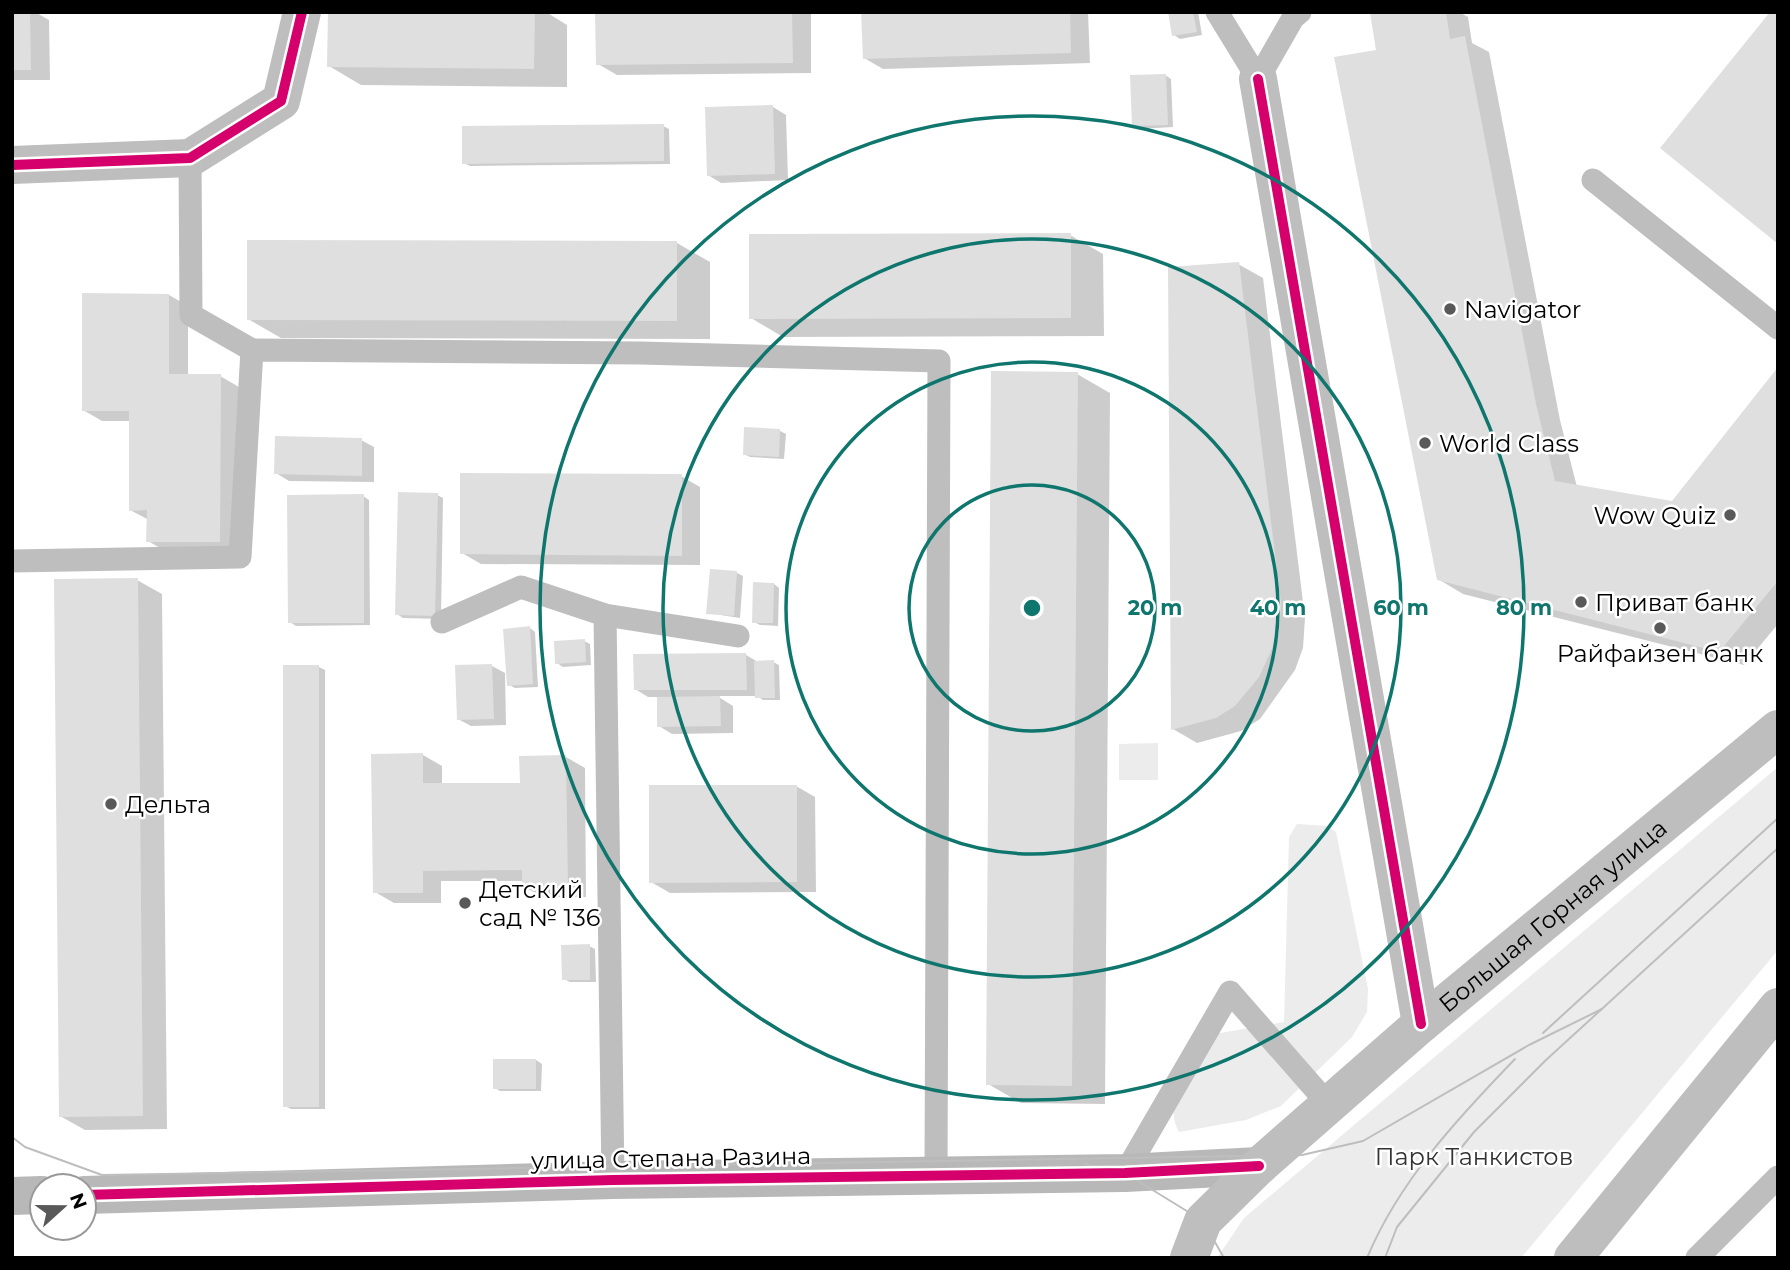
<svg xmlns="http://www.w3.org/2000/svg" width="1790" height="1270" viewBox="0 0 1790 1270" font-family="Montserrat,sans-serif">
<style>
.green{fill:#ececec}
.shadow{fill:#0003}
.building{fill:#dfdfdf}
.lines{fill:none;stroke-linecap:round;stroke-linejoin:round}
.lane{stroke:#bebebe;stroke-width:23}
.street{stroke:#bebebe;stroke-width:38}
.secondary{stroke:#b8b8b8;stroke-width:38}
.primary{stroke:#bebebe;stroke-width:38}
.tram{stroke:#bebebe;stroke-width:2}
.cycleway-casing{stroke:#fff;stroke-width:15}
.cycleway{stroke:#d6006c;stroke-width:10}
.ring{fill:none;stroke:#0f766e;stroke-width:3.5}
.poi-dot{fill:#595959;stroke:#fff;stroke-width:2.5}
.labels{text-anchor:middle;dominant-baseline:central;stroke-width:5;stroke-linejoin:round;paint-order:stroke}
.poi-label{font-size:24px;fill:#000;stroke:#fff;text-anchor:start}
.street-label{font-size:24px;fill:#000;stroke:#fff}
.park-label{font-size:24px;fill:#333;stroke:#fff}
.centre{fill:#0f766e;stroke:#fff;stroke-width:3.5}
.ring-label{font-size:21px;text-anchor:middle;font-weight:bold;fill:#0f766e;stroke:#fff;stroke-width:5;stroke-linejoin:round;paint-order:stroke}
</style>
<rect width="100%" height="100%" fill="#fff"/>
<!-- green -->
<g class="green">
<polygon points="1158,743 1158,780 1119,780 1119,744"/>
<polygon points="1778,767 1778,950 1521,1258 1217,1258 1244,1218"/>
<path d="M1297 824 1327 826 1336 832 1368 989 1367 1012 1352 1037 1281 1106 1246 1120 1179 1132C1163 1105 1184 1063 1197 1037L1284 1022 1289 837Z"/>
</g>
<!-- shadow -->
<g class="shadow">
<polygon points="12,12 35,12 49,20 50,80 12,80"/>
<polygon points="329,12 546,12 567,25 567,87 361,85 329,66"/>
<polygon points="597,12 811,12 811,73 617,75 598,64"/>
<polygon points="863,12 1088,12 1090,63 883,69 864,58"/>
<polygon points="1170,12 1198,12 1202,35 1180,39 1174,35"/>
<polygon points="1384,12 1459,12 1468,17 1472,43 1489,52 1560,420 1577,487 1673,503 1778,370 1778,624 1744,665 1463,594 1438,579 1372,14"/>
<polygon points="1165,75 1171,79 1173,127 1139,129 1133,125"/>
<polygon points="773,107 786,115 788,180 721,183 708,175"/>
<polygon points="663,126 669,129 670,164 470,166 464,163"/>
<polygon points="1070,235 1103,254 1104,336 783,337 751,318"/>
<polygon points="677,243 710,262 710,339 281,338 248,319"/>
<polygon points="1238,264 1263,278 1305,618 1303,648 1295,670 1260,719 1241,731 1197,743 1173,729"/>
<polygon points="169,295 188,306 188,376 220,376 239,387 239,552 167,552 148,541 149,520 130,510 130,421 102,421 83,410"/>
<polygon points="1077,374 1110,393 1105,1104 1021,1103 988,1084"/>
<polygon points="780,431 786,434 784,459 750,457 744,454"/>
<polygon points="361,440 374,447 374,482 289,481 276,473"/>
<polygon points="681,476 700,487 700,565 481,564 462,553"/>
<polygon points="437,495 443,498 441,619 403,618 397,614"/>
<polygon points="363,496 369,500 370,625 296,626 290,622"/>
<polygon points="737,573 743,576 740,618 708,613"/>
<polygon points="137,580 162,594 167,1129 85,1130 60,1116"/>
<polygon points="774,584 779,588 778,626 760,625 754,622"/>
<polygon points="530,628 535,632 538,687 515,688 509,685"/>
<polygon points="584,641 590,644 591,665 563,667 557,663"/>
<polygon points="746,655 758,662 773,662 779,665 780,700 763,700 757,696 717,696 733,706 733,733 672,734 659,726 659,697 648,697 635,689"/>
<polygon points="492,666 505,673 506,725 471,726 458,719"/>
<polygon points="319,667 325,670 325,1109 291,1109 285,1106"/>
<polygon points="423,755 442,766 442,785 521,784 566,757 585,768 586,897 542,897 523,886 523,881 441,881 441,903 394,903 375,892"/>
<polygon points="796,786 815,797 816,892 670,893 651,882"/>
<polygon points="589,946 595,949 596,982 570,982 564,979"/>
<polygon points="536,1060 542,1064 541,1091 500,1091 495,1088"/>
</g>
<!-- building -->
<g class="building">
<polygon points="12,12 30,12 31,70 12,70"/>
<polygon points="328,12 535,12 534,69 327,67"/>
<polygon points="595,12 792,12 793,63 596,65"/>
<polygon points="861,12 1070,12 1071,53 863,59"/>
<polygon points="1168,12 1193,12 1197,32 1172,36"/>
<polygon points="1446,12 1450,39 1465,36 1536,404 1555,481 1672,501 1778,367 1778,581 1719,652 1437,580 1334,57 1376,50 1370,13"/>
<polygon points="1770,12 1778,12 1778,244 1660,148"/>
<polygon points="1166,74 1168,125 1132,126 1130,75"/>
<polygon points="773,105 775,174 707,176 705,107"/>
<polygon points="664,124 664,161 462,164 462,126"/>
<polygon points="1071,233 1071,318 749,319 749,234"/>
<polygon points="247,240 677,241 677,321 247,320"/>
<polygon points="1239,262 1281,603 1279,633 1259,677 1235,706 1216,718 1171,730 1168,267"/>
<polygon points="82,293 169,294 169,374 221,374 220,542 146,542 147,510 129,511 129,411 82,411"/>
<polygon points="991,371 1078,372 1072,1086 986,1085"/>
<polygon points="744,427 780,429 779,457 743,455"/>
<polygon points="275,436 362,438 362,476 274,474"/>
<polygon points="460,473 682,474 682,556 460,554"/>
<polygon points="398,492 438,493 435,616 395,615"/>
<polygon points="364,494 364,623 288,623 287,495"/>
<polygon points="710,569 737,571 734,616 706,614"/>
<polygon points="138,578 143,1116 59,1117 54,579"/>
<polygon points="753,582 774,583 773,623 752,623"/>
<polygon points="530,626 533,684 507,686 503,629"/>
<polygon points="585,639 586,662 555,664 554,641"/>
<polygon points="746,653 747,690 634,690 633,654"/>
<polygon points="774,660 775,698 755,698 754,661"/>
<polygon points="492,664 494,719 457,720 455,665"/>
<rect x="283" y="665" width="36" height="442"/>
<polygon points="720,696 721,726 657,727 657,697"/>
<polygon points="423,753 423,783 520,783 519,756 566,755 568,887 522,887 522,870 423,871 423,893 373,893 371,754"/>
<polygon points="649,785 797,785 797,882 649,883"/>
<polygon points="590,944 590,980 562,980 561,945"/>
<rect x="493" y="1059" width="43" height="30"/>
</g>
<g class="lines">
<!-- lane -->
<g class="lane">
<polyline points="1217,12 1258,79 1293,18 1300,12"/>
<polyline points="190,158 191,315 252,350"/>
<polyline points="1593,180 1778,328"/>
<polyline points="12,561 240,557 252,350 640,353 939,361 936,1175"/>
<polyline points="605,615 738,636"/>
<polyline points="442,622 521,587 605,615 613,1180"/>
<polyline points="1125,1173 1230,992 1329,1105"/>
<polyline points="1697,1258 1778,1177"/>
</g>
<!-- street -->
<g class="street">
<polyline points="1258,79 1421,1024"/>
<polyline points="12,165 190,158 281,101 302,12"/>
</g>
<!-- secondary -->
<g class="secondary">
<polyline points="84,1195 613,1180 1125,1173 1259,1166"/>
<polyline points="12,1196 42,1195"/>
</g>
<!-- primary -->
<g class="primary">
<path id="s1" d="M1189 1258 1203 1221 1259 1166 1421 1024 1778 729"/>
<polyline points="1573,1258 1778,1007"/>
</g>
<!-- tram -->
<g class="tram">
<polyline points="1543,1033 1778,818"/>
<polyline points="12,1137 25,1147 102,1175 1302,1155 1363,1141 1529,1045 1602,1009"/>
<polyline points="1085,1164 1125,1173 1203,1221 1224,1258"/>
<path d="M1367 1258C1399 1181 1458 1118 1515 1059"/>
<polyline points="1385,1258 1397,1227 1474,1132 1546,1060 1778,848"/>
</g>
<!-- cycleway casing -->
<g class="cycleway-casing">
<g id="cycleway">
<polyline points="1258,79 1421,1024"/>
<polyline points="12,165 190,158 281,101 302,12"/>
<polyline points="84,1195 613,1180 1125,1173 1259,1166"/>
</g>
</g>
<!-- cycleway -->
<use href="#cycleway" class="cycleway"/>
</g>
<!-- distance rings -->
<g class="ring">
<circle cx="1032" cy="608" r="123"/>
<circle cx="1032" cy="608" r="246"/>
<circle cx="1032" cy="608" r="369"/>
<circle cx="1032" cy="608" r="492"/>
</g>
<!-- markers -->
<g class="poi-dot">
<circle cx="1450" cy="309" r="7"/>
<circle cx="1425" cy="443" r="7"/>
<circle cx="1730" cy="515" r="7"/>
<circle cx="1581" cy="602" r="7"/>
<circle cx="1660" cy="628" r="7"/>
<circle cx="111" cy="804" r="7"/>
<circle cx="465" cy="903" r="7"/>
</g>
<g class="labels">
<!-- poi labels -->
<g class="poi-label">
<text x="1464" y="309">Navigator</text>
<text x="1439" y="443">World Class</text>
<text x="1716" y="515" text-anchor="end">Wow Quiz</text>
<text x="1595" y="602">Приват банк</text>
<text x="1660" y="653" text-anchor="middle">Райфайзен банк</text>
<text x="125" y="804">Дельта</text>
<text x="479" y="889">Детский<tspan x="479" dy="28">сад № 136</tspan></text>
</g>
<!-- street labels -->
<g class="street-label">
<text stroke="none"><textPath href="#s1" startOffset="504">Большая Горная улица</textPath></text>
<text transform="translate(671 1158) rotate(-1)">улица Степана Разина</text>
</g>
<!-- park labels -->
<g class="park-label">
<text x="1474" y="1156">Парк Танкистов</text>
</g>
</g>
<circle cx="1032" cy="608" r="10" class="centre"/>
<g class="ring-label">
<text x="1155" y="615">20 m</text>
<text x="1278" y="615">40 m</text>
<text x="1401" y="615">60 m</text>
<text x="1524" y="615">80 m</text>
</g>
<!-- border -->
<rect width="1790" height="1270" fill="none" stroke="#000000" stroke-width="28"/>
<!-- north arrow -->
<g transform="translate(63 1207) rotate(69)"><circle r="33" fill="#ffffff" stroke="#999999" stroke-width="2"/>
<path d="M0-5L12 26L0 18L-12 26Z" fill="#595959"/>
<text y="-10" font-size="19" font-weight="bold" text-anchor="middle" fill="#000000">N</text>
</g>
</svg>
